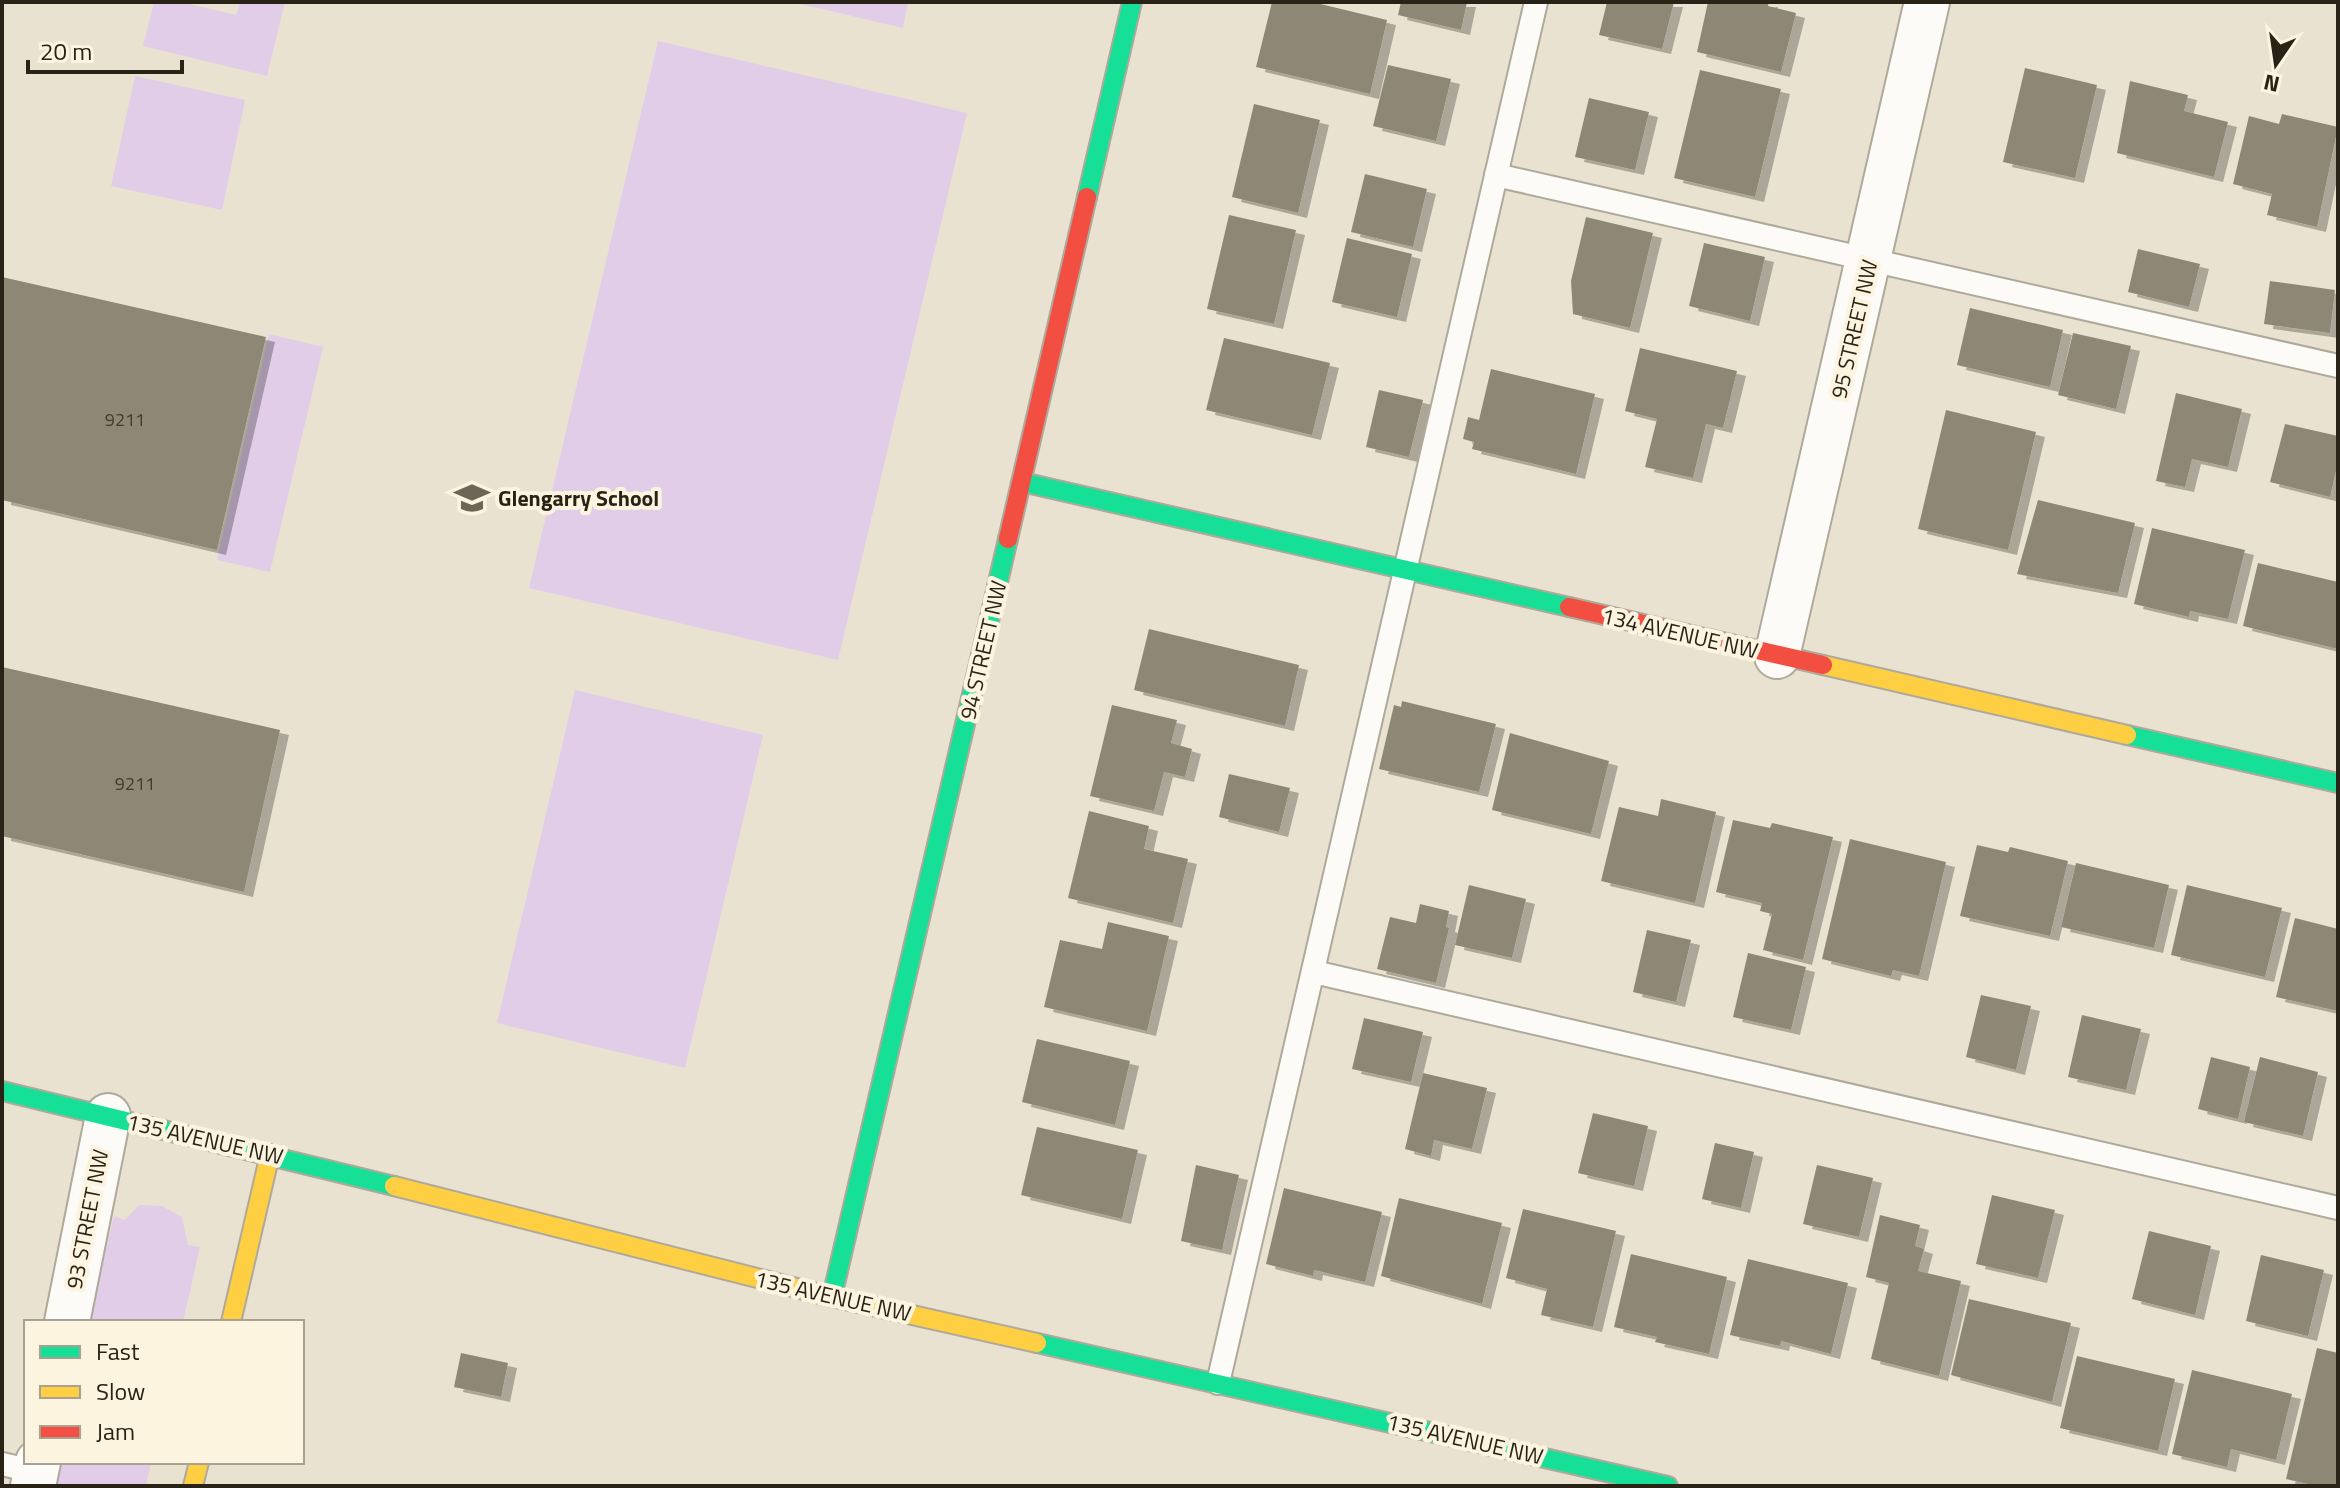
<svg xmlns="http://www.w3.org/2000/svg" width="2340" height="1488" viewBox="0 0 2340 1488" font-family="'Titillium Web',sans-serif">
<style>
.green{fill:#e2cde9}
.building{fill:#8f8776;filter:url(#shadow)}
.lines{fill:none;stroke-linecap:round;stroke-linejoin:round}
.lane-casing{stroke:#afa99b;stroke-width:26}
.street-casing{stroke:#afa99b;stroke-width:48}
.fast-casing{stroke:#afa99b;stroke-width:22}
.slow-casing{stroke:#afa99b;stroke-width:22}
.jam-casing{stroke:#afa99b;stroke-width:22}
.lane{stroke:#fcfbf8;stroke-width:22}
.street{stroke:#fcfbf8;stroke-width:44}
.fast{stroke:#16e098;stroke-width:18}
.slow{stroke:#ffcf43;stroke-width:18}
.jam{stroke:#f24e42;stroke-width:18}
.labels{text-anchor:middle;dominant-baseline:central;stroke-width:8;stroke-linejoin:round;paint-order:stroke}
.number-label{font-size:18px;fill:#423c2f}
.street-label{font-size:22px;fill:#292317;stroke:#fdf4e0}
.poi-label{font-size:22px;font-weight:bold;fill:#292317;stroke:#fdf4e0;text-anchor:start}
</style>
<defs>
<filter id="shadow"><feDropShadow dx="9" dy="5" stdDeviation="0" flood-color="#0004"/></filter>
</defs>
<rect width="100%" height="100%" fill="#eae2d0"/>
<!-- green -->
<g class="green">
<polygon points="154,2 181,2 236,15 240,2 285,2 267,76 143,46"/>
<polygon points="792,2 908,2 903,28"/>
<polygon points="658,41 967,113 838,660 529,588"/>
<polygon points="135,76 245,100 222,210 111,186"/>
<polygon points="269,334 323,347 270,572 217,560"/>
<polygon points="575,690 763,735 685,1068 497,1023"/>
<polygon points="139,1205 162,1206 182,1217 188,1245 200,1247 183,1322 88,1322 114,1216 125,1220"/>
<polygon points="57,1462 151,1462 146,1486 51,1486"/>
</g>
<!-- building -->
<g class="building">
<polygon points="1272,2 1312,2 1387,20 1370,94 1256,67"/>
<polygon points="1401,2 1467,2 1461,30 1398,15"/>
<polygon points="1607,2 1674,2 1662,49 1599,35"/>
<polygon points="1708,2 1769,2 1768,6 1796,13 1781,72 1697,52"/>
<polygon points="1388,65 1451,79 1436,141 1373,126"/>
<polygon points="2025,68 2097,85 2075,178 2003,162"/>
<polygon points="1700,70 1781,89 1755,197 1674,178"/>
<polygon points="2130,81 2188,95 2184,111 2228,122 2214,177 2117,153"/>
<polygon points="1589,98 1649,112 1635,170 1575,157"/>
<polygon points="1254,104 1320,120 1298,213 1232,197"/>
<polygon points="2282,114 2338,127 2317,227 2267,215 2272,194 2233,184 2249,116 2279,124"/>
<polygon points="1365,174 1427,189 1413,247 1351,232"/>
<polygon points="1229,215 1296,230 1274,324 1207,309"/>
<polygon points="1586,217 1653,233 1630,328 1573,314 1571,281"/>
<polygon points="1347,238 1412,254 1397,317 1332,302"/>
<polygon points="1704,243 1765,257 1750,321 1689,306"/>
<polygon points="2138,249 2200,264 2189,307 2128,292"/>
<polygon points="2,277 266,337 217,550 2,500"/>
<polygon points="2270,281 2335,290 2330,333 2264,324"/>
<polygon points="1970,308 2063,330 2050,387 1957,365"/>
<polygon points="2073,333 2131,346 2116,409 2058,395"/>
<polygon points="1224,338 1330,363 1312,435 1206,410"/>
<polygon points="1640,348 1737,371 1723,428 1706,424 1693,478 1645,467 1657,419 1625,411"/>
<polygon points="1491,369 1595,394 1576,474 1472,449 1474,442 1463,439 1468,417 1479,420"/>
<polygon points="1379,390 1423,400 1409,457 1366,447"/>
<polygon points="2176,393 2242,409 2228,467 2192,459 2185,487 2156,481"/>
<polygon points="1946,410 2036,432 2008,550 1918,529"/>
<polygon points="2285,424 2338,436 2338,462 2330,497 2270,482"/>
<polygon points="2038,500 2135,523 2118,593 2017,574"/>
<polygon points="2152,528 2245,550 2228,619 2190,611 2189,617 2134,604"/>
<polygon points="2258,563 2338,582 2338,649 2243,626"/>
<polygon points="1149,629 1299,665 1285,726 1134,690"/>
<polygon points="2,667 280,730 244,892 2,836"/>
<polygon points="1402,701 1496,724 1479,792 1379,769 1394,705 1401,707"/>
<polygon points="1112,705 1177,720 1171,743 1192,749 1185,777 1164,772 1154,811 1090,796"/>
<polygon points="1510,733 1609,761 1591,834 1492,810"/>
<polygon points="1229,774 1290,788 1279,832 1219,817"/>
<polygon points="1661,799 1716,812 1695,903 1601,881 1619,807 1658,816"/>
<polygon points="1089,811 1149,826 1144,849 1188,859 1173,923 1068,898"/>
<polygon points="1733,820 1770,828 1772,823 1833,837 1803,960 1763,950 1772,914 1760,911 1762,903 1716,892"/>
<polygon points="1850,839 1946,862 1919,976 1893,970 1891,976 1822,959"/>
<polygon points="1977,845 2008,852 2010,847 2068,861 2050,936 1960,916"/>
<polygon points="2076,863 2169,885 2154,948 2061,927"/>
<polygon points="1469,885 1526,899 1512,958 1455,945"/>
<polygon points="2187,885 2282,908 2265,977 2171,955"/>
<polygon points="1420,904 1449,911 1446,927 1449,928 1436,983 1377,969 1390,917 1416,923"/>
<polygon points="2295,918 2338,929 2338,1011 2276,997"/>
<polygon points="1108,922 1169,936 1147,1031 1044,1007 1060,940 1102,949"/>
<polygon points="1647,930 1691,940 1676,1002 1633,992"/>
<polygon points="1748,953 1806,967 1791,1030 1733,1017"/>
<polygon points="1981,995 2031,1006 2016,1070 1966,1057"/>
<polygon points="2082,1015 2141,1029 2126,1090 2068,1077"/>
<polygon points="1364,1018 1423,1032 1411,1082 1352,1069"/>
<polygon points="1037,1039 1130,1061 1115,1125 1022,1102"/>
<polygon points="2211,1057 2250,1067 2238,1119 2198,1109"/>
<polygon points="2260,1057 2318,1072 2303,1136 2244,1122"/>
<polygon points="1423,1073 1487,1088 1472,1149 1434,1140 1431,1156 1405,1149"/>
<polygon points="1593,1113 1648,1126 1634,1186 1578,1173"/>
<polygon points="1037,1127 1138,1150 1122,1219 1021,1195"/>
<polygon points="1715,1143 1754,1152 1741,1208 1702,1199"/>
<polygon points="1196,1165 1239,1175 1222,1250 1181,1241"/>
<polygon points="1817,1165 1873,1178 1859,1237 1803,1224"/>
<polygon points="1284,1188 1382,1212 1365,1282 1314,1270 1313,1276 1266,1264"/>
<polygon points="1992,1195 2055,1210 2038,1278 1976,1264"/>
<polygon points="1399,1198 1502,1223 1482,1304 1381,1276"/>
<polygon points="1523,1209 1616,1231 1593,1327 1541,1315 1547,1289 1506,1278"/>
<polygon points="1880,1215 1920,1225 1915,1246 1924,1249 1918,1271 1961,1281 1939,1376 1871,1359 1889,1283 1866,1277"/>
<polygon points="2149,1231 2211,1246 2195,1315 2132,1299"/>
<polygon points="1631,1254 1727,1277 1709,1354 1655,1342 1657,1337 1614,1327"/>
<polygon points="2261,1255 2324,1270 2308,1336 2246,1321"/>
<polygon points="1748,1259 1848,1283 1831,1354 1781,1341 1780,1346 1730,1335"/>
<polygon points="1969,1299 2071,1323 2052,1402 1951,1375"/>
<polygon points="2317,1348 2338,1353 2338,1486 2317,1486 2286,1479"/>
<polygon points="461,1353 508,1363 501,1397 454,1387"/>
<polygon points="2077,1356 2175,1379 2158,1451 2060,1428"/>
<polygon points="2192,1370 2292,1394 2276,1460 2231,1449 2227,1467 2172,1454"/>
</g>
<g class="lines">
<!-- lane casing -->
<g class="lane-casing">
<g id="lane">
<polyline points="1496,175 2338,366"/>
<polyline points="1314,972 2338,1208"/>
<polyline points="1218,1383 1536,2"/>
<polyline points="2,1464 36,1472"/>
</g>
</g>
<!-- street casing -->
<g class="street-casing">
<g id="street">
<polyline points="1777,656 1927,2"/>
<polyline points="67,1322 108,1116"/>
<polyline points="33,1486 38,1462"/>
</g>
</g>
<!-- fast casing -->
<g class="fast-casing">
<g id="fast">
<polyline points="1087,197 1132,2"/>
<polyline points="1022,482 1569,607"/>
<polyline points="2127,735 2338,783"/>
<polyline points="2,1091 394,1186"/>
<polyline points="832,1297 1008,539"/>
<polyline points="1037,1343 1668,1486"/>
</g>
</g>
<!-- slow casing -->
<g class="slow-casing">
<g id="slow">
<polyline points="1823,665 2127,735"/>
<polyline points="394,1186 832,1297 1037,1343"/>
<polyline points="231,1322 270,1154"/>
<polyline points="193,1486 199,1462"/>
</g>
</g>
<!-- jam casing -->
<g class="jam-casing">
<g id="jam">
<polyline points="1008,539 1087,197"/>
<polyline points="1569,607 1823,665"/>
</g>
</g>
<!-- lane -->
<use href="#lane" class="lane"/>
<!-- street -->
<use href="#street" class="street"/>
<!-- fast -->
<use href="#fast" class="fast"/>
<!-- slow -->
<use href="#slow" class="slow"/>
<!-- jam -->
<use href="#jam" class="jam"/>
</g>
<!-- icons -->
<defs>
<g id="school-bare" transform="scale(2.76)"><path d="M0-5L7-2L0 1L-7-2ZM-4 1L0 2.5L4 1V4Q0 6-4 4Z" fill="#6d6658" stroke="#fdf4e0" stroke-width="2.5" paint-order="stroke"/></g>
</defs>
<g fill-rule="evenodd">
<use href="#school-bare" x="472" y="498"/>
</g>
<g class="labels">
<!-- number labels -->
<g class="number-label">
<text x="125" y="419">9211</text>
<text x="135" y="783">9211</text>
</g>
<!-- street labels -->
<g class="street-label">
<text transform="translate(1854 329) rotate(-77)">95 STREET NW</text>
<text transform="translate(1680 633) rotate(13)">134 AVENUE NW</text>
<text transform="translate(983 650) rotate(-77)">94 STREET NW</text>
<text transform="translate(205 1139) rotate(13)">135 AVENUE NW</text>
<text transform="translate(87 1219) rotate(-79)">93 STREET NW</text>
<text transform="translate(833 1296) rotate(13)">135 AVENUE NW</text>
<text transform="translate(1465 1439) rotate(13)">135 AVENUE NW</text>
</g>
<!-- poi labels -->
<g class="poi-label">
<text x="498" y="498">Glengarry School</text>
</g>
</g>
<!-- border -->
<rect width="2340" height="1488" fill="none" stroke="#292317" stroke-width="8"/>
<!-- legend -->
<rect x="24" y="1320" width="280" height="144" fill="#fdf4e0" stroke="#a8a090" stroke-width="2"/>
<rect x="40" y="1346" width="40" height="12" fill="#16e098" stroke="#a8a090" stroke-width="2"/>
<text x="96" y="1360" font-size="24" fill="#292317">Fast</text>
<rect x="40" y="1386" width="40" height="12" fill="#ffcf43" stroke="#a8a090" stroke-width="2"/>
<text x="96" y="1400" font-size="24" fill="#292317">Slow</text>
<rect x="40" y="1426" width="40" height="12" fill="#f24e42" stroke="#a8a090" stroke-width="2"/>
<text x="96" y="1440" font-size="24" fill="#292317">Jam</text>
<!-- north arrow -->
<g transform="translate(2276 64) rotate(193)" stroke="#fdf4e0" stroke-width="6" paint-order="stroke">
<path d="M0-6L14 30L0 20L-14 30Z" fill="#292317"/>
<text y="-12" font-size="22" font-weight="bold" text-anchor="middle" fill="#292317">N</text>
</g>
<!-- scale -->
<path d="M28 60v12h154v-12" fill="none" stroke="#292317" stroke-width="4"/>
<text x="40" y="60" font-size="24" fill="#292317" stroke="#fdf4e0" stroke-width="6" paint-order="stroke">20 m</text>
</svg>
